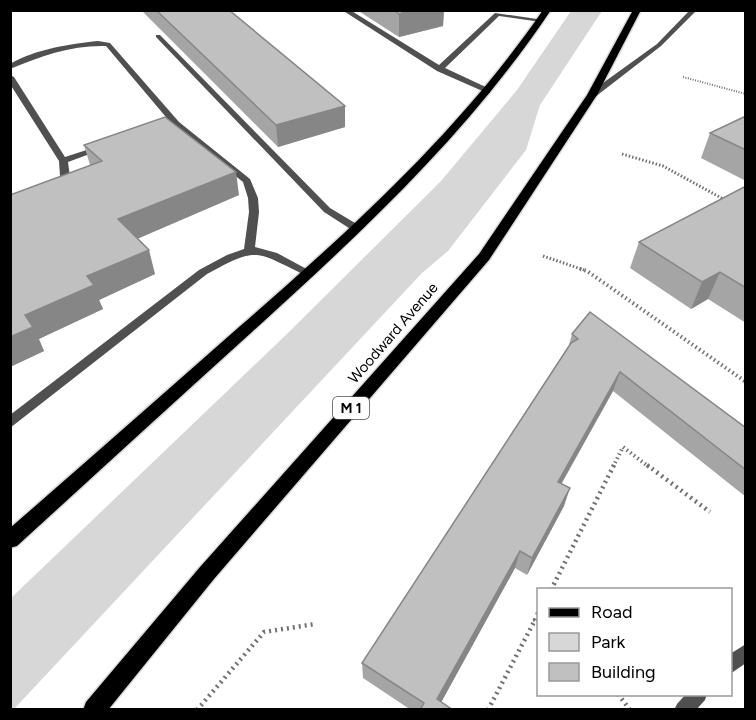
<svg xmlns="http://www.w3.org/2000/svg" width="756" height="720" viewBox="0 0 756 720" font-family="Figtree,sans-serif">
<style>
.green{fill:#d7d7d7}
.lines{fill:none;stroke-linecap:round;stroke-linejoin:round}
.primary-casing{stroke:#dbdbdb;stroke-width:3}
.path-far3{stroke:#727272;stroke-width:2;stroke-dasharray:1 1.5;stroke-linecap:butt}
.path-far2{stroke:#727272;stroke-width:3;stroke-dasharray:1.5 2;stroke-linecap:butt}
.path-far1{stroke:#727272;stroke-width:4;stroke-dasharray:1.5 3;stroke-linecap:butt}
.path{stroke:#727272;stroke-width:4.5;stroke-dasharray:2 4;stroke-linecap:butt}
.service{fill:#505050;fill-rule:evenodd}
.tertiary{fill:#505050;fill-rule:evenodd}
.primary{fill:#000;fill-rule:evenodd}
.wall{fill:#a5a5a5}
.shaded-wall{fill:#868686}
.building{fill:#c0c0c0;stroke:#868686;stroke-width:1.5}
.labels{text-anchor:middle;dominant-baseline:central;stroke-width:4.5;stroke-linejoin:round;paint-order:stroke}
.shield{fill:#fff;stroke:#4c4c4c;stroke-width:1.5}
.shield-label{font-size:14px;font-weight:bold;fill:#000}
.street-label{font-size:15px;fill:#000;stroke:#fff}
</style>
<rect width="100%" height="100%" fill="#fff"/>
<!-- green -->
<polygon class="green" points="571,11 602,11 540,105 526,150 448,251 422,273 14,709 11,709 11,598 290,331 441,181 517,90"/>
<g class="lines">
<!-- primary casing -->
<g class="primary-casing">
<g id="primary">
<path d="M543 10H551C469 133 361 233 252 332 173 403 95 475 17 546L10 548V528C87 461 163 394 239 327 349 231 459 132 543 10Z"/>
<polygon points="633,10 641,10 597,95 489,260 214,579 108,710 83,710 86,702 200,567 479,254 587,95"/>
</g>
</g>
<!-- path-far3 -->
<polyline class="path-far3" points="683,77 746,94"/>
<!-- path-far2 -->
<g class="path-far2">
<polyline points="622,154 663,166 725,200"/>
<polyline points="543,256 584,270"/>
</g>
<!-- path-far1 -->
<g class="path-far1">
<polyline points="580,269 587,271 746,382"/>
<polyline points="613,467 623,447 649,467"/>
</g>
<!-- path -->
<g class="path">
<polyline points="647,465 710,512"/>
<polyline points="551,590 614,465"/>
<polyline points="538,613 535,620 538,622"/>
<polyline points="618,694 630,710"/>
<polyline points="197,710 264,632 315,624"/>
<polyline points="488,710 535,620"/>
</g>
<!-- service -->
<g class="service">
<polygon points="342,10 350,10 439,65 495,13 544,20 541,22 499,16 445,68 490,89 490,93 487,93 437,71"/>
<polygon points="156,35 160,35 330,208 360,226 360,230 352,230 324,212 156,37"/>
<path d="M98 41 110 43 179 122 250 179 258 198 259 212 255 247 277 253 314 273 313 275H305C255 251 258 246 207 274L10 428V415L199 270 227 255 244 249 249 212 248 198 243 182 175 127 156 132V128L171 123 106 46C72 45 41 56 10 69V64C36 49 69 44 98 41Z"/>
<polygon points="10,75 14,77 65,157 102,145 106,148 68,162 70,177 55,188 50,185 60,176 59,161 10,84"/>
<polygon points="746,644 746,663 730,674 730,654"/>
<polygon points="686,694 707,694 705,700 696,710 674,710 677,704"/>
</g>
<!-- tertiary -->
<polygon class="tertiary" points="690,10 697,10 661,46 595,97 589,97 589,93 657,44"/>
<!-- primary -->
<use href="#primary" class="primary"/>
</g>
<!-- wall -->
<g class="wall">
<polygon points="141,10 229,10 345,106 345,127 278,147"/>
<polygon points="357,10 444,10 443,26 399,37"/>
<polygon points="746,116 746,181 701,158 710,133"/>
<polygon points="84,145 239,195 137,239 155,274 99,300 103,309 38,339 44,351 10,367 90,165"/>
<polygon points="746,186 746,323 708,299 691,309 630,268 639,242"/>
<polygon points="572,334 746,428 746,497 613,391 562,483 564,506 527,575 515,568 441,702 453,710 411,710 363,678 362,663 569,345"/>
</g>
<!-- shaded-wall -->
<g class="shaded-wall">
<polygon points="411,10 444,10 443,26 399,37 399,14"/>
<polygon points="345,106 345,127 278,147 276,125"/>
<polygon points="236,172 239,195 125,244 118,219"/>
<polygon points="149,250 155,274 99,300 103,309 39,339 44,351 10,367 10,337 25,315 87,276"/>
<polygon points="720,272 708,299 691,309 702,282"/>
<polygon points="620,372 613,391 552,500 558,482"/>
<polygon points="570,488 564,506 527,575 532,558"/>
<polygon points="520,551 515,568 437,710 437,699"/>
</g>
<!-- building -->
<g class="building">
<polygon points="156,10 229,10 345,106 276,125"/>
<polygon points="394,10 411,10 399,14"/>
<polygon points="746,116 746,150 710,133"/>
<polygon points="165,117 236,172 118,219 149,250 87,276 94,285 25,315 33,327 10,337 10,195 102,161 84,145"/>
<polygon points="746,186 746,288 720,272 702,282 639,242"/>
<polygon points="590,312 746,428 746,470 620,372 558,482 570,488 532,558 520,551 437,699 453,710 420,710 424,703 362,663 571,343 578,339 572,334"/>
</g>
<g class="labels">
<!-- shield labels -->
<rect class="shield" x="333" y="397" width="36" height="22" rx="4.5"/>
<g class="shield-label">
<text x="351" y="408">M 1</text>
</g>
<!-- street labels -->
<g class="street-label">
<text transform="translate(393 333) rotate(-49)">Woodward Avenue</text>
</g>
</g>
<!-- border -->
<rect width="756" height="720" fill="none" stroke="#000000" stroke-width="24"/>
<!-- legend -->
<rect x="537" y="588" width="195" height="108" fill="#ffffff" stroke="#999999" stroke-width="1.5"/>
<rect x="549" y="608" width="30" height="9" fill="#000000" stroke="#999999" stroke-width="1.5"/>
<text x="591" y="618" font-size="18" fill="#000000">Road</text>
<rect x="549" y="633" width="30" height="18" fill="#d7d7d7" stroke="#999999" stroke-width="1.5"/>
<text x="591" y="648" font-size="18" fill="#000000">Park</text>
<rect x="549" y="663" width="30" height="18" fill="#c0c0c0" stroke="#999999" stroke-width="1.5"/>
<text x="591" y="678" font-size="18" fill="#000000">Building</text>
</svg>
